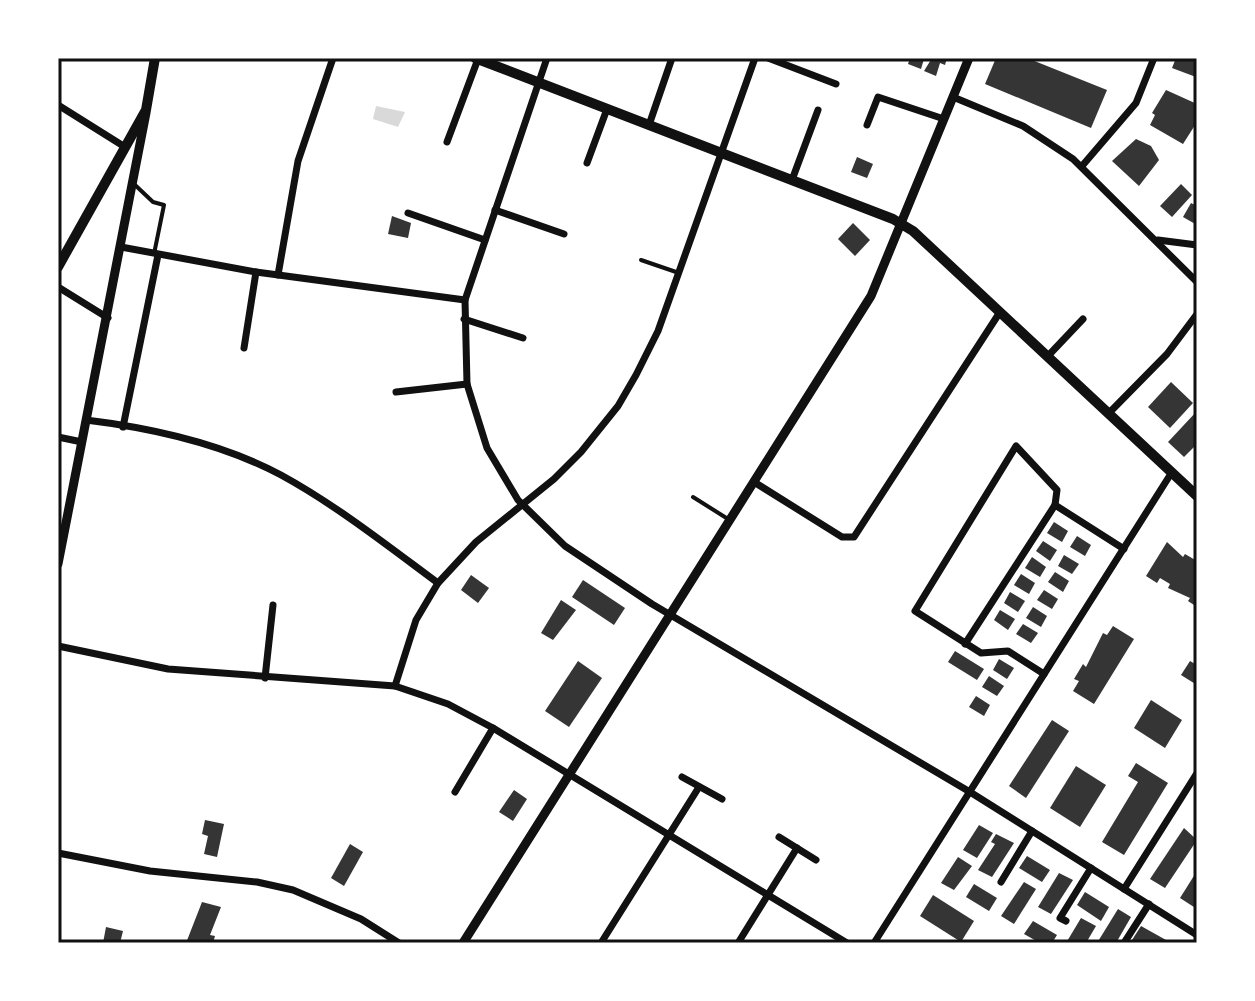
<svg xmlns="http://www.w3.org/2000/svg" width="1255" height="1001" viewBox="0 0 1255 1001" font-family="'Source Sans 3',sans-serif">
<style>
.water{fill:#d9d9d9}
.building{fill:#353535}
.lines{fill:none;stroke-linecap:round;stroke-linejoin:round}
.service{stroke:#111;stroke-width:4}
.minor{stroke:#111;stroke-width:7}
.tertiary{stroke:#111;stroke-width:9}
.secondary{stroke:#111;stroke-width:10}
.neatline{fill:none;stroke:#111;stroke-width:3}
</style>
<rect width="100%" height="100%" fill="#fff"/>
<!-- water -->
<polygon class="water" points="376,106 405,112 398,127 373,119"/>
<!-- building -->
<g class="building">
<polygon points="910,58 924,59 921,69 908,64"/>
<polygon points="932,58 947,58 945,65 940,63 936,76 924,71"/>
<polygon points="996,58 1027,58 1107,90 1091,128 985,84"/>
<polygon points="1176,58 1197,58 1196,77 1172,68"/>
<polygon points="1166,90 1197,104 1197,122 1183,144 1150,125 1155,115 1152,113"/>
<polygon points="1136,139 1151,146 1159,160 1139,186 1112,161"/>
<polygon points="857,157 873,164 867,178 851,172"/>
<polygon points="1181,184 1192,195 1172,217 1160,206"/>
<polygon points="1191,203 1197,206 1197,225 1183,217"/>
<polygon points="392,216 411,223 408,238 388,234"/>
<polygon points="853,223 870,240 855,256 838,239"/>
<polygon points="1171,382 1193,403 1170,428 1148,407"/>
<polygon points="1197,411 1197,444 1184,457 1168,442"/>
<polygon points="1054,522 1068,531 1062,542 1047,533"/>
<polygon points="1077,536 1091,545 1085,556 1070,547"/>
<polygon points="1043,541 1057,550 1050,561 1036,551"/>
<polygon points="1167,542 1183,557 1185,554 1197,561 1197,607 1188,601 1190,598 1168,588 1170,584 1160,578 1157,583 1146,576"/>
<polygon points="1064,555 1079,564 1072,574 1058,566"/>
<polygon points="1032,557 1046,567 1040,577 1025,568"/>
<polygon points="1055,572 1069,581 1063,592 1048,582"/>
<polygon points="1021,574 1035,583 1029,594 1014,585"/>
<polygon points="471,575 489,588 478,603 461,590"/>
<polygon points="583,580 625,608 614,625 572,597"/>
<polygon points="1044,590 1058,599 1052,609 1037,600"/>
<polygon points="1010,592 1025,601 1018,612 1004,603"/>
<polygon points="561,600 576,610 553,640 541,633"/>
<polygon points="1033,607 1047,616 1041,627 1026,618"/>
<polygon points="1000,610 1015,619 1008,630 994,620"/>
<polygon points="1023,624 1038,633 1031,643 1016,634"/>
<polygon points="1113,626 1134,639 1094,704 1073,691 1079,681 1074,679 1083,664 1086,667 1103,633 1107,635"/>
<polygon points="955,651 984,669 977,680 948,662"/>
<polygon points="999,659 1014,668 1007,679 993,670"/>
<polygon points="578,661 602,678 569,727 545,711"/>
<polygon points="1190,661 1197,665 1197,685 1181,675"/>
<polygon points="989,676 1004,686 997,696 982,687"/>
<polygon points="976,696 990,705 984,716 969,707"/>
<polygon points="1151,700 1182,720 1165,748 1134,728"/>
<polygon points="1052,720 1069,731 1026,798 1009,786"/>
<polygon points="1136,763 1168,783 1124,855 1102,842 1138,782 1128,776"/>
<polygon points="1076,766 1106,785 1080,827 1050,808"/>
<polygon points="514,790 527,799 513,821 499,812"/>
<polygon points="205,820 224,824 217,857 204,854 208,836 202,834"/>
<polygon points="979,825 993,833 977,858 963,850"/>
<polygon points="1184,828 1197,840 1165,888 1150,879"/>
<polygon points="996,834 1014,843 992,877 978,870 995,844 991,842"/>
<polygon points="350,844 363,852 344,886 331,878"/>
<polygon points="1027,856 1050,870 1042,882 1019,868"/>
<polygon points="958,857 972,866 954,890 941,883"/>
<polygon points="1197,871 1197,909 1180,898"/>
<polygon points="1059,873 1073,880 1051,914 1038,907"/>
<polygon points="1024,882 1036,889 1014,924 1001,916"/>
<polygon points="974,884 997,898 989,911 966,897"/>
<polygon points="1085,892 1109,907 1101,921 1077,905"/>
<polygon points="933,895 974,921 961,942 920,916"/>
<polygon points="202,902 221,907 210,935 215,936 213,943 186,943"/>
<polygon points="1118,909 1131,917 1116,943 1097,943"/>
<polygon points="1081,918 1096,926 1086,943 1066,943"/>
<polygon points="1033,921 1057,935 1052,943 1040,943 1024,934"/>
<polygon points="1141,926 1166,940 1165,943 1132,940"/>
<polygon points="106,927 123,931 120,943 103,943"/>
</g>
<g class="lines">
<!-- service -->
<g class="service">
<polyline points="134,184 153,202 164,205 154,254"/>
<polyline points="641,260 679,273"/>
<polyline points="693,497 728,519"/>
</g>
<!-- minor -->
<g class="minor">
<polyline points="547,58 465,300 467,384 487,448 518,500 565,546 652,604 970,792 1197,935"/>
<polyline points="768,58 836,84"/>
<polyline points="953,97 1023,126 1073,159 1197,282"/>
<polyline points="58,105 125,147"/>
<polyline points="649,125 672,58"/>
<polyline points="867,125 878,97 944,119"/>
<polyline points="447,142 478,59"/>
<polyline points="587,163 607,109"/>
<polyline points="1082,166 1136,103 1154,58"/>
<polyline points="792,180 818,110"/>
<polyline points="495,210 564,234"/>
<polyline points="408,213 485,240"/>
<polyline points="1158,240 1197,245"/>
<polyline points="121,247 256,272 465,300"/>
<polyline points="278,275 298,161 333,58"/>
<polyline points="58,287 108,318"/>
<polyline points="464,319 523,338"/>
<polyline points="244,348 256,272"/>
<polyline points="1047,357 1083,319"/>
<polyline points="396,392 467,384"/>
<polyline points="1109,413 1167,354 1197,314"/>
<path d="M86 420C152 428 223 444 281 475 336 505 388 546 438 583"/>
<polyline points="123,427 158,255"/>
<polyline points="58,437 82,442"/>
<polyline points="754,482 842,537 854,537 1000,312"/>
<polyline points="1055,505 1124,549"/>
<polyline points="965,644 1055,505 1057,490 1016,446 915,611 981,653 1008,651 1044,674"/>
<polyline points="58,646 168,669 395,686 448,704 493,728 847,943"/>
<polyline points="265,678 273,605"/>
<polyline points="395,686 416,620 438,583 476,542 554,479 581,452 618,406 636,375 658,331 755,58"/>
<polyline points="682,777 722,799"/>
<polyline points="455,792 493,728"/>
<polyline points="779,837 816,860"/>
<polyline points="58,853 150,871 257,882 293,890 361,919 399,943"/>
<polyline points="1001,882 1032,831"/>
<polyline points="1124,889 1197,773"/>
<polyline points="1066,921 1060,918 1091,868"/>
<polyline points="601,943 699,787"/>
<polyline points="738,943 797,848"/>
<polyline points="874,943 1172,472"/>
<polyline points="1124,943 1149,904"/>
</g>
<!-- tertiary -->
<g class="tertiary">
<polyline points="58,564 146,113"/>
<polyline points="463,943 871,296 969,58"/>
</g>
<!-- secondary -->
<g class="secondary">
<polyline points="475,58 893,219 913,231 1197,496"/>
<polyline points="58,267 146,110 155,58"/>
</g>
</g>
<!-- border -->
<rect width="1255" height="1001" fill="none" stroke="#ffffff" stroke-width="120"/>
<rect x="60" y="60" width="1135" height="881" class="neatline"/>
</svg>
